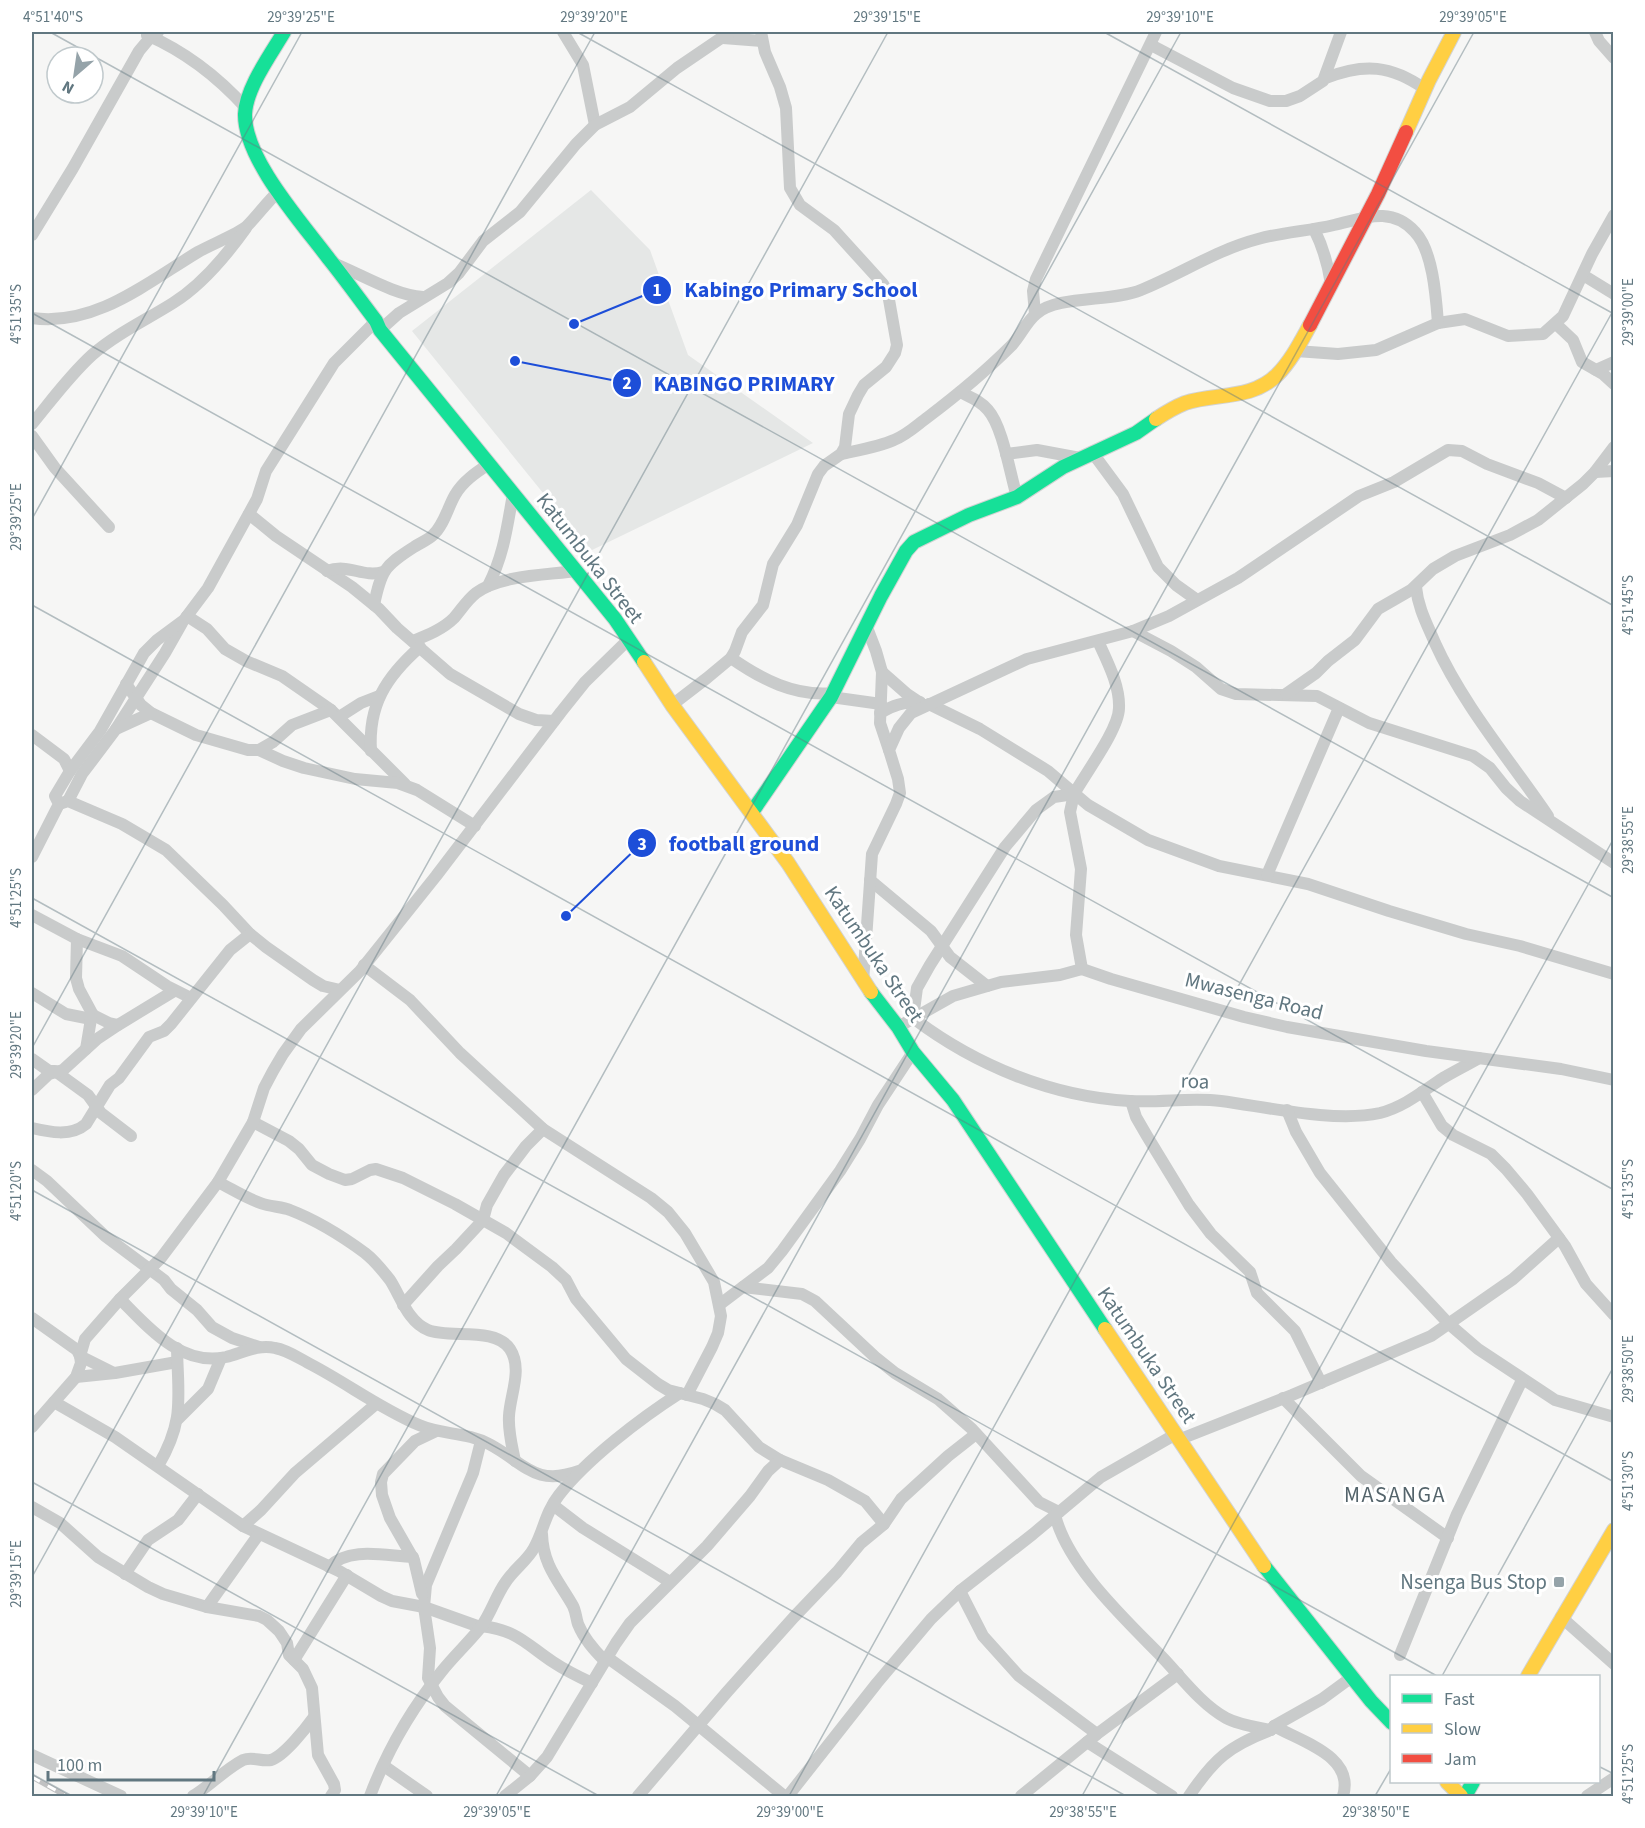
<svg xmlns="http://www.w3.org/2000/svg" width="1645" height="1828" viewBox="0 0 1645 1828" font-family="'Source Sans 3',sans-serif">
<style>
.built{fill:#e5e7e6}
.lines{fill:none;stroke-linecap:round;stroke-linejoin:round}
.fast-casing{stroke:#d2d3d3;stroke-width:16}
.slow-casing{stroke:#d2d3d3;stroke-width:16}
.jam-casing{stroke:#d2d3d3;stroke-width:16}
.street{stroke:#c9cbcb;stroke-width:12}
.fast{stroke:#16e098;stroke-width:14}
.slow{stroke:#ffcf43;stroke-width:14}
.jam{stroke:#f24e42;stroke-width:14}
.rail-casing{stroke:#c0c1c2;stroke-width:5}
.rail{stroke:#fff;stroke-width:3;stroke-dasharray:9;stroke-linecap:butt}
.ticks{fill:none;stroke:#617780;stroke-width:1.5;stroke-opacity:0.45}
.poi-dot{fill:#95a3a9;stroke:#fff;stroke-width:2}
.labels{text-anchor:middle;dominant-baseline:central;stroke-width:6;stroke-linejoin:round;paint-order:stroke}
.street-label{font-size:21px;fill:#617780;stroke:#fff}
.poi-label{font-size:21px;fill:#617780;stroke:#fff;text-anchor:end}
.neighbourhood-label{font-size:22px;letter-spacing:1.5px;fill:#54646b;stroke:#fff}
.leader{fill:none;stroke:#1d4ed8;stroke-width:2}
.callout-dot{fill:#1d4ed8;stroke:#fff;stroke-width:2}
.mark-label{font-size:18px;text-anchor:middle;font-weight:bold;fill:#fff}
.callout-label{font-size:22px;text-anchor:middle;font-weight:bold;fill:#1d4ed8;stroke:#fff;stroke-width:6;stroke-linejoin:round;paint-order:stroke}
.neatline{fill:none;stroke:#617780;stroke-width:2}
.ticks-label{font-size:15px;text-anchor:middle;fill:#617780}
</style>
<rect width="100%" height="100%" fill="#f6f6f5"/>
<!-- built -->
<polygon class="built" points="591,190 650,250 688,355 813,443 590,551 412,331"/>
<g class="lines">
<!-- fast casing -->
<g class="fast-casing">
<g id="fast">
<path d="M284 32C271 54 246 88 245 114 244 159 303 224 329 259 345 279 360 300 376 321L380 330 615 619 644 662"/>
<polyline points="752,812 831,697 881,596 906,551 914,542 969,515 1017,497 1063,467 1136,433 1156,419"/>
<polyline points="871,992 898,1027 913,1052 953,1100 1105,1329"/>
<polyline points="1264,1566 1371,1701 1392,1723"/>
<polyline points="1465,1796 1473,1782"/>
</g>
</g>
<!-- slow casing -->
<g class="slow-casing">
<g id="slow">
<polyline points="1406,132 1429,80 1454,32"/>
<path d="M1156 419C1165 413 1175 407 1185 403 1215 393 1252 400 1277 375 1291 361 1300 343 1310 325"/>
<polyline points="644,662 672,705 788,863 871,992"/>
<polyline points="1105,1329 1264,1566"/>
<polyline points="1528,1676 1614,1530"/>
<polyline points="1447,1782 1461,1796"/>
</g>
</g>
<!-- jam casing -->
<g class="jam-casing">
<polyline id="jam" points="1310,325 1378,194 1406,132"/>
</g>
<!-- street -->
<g class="street">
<polyline points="563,32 583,65 595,125"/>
<polyline points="1595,32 1599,41 1614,58"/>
<path d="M148 34 147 35C186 52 218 77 246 108"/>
<polyline points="723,38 762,41"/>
<polyline points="1151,45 1233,88 1270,101 1286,101 1300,96 1323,81 1341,32"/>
<path d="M1326 78C1364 63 1391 65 1425 89"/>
<path d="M1314 229C1323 247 1328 264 1331 284"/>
<polyline points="32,235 73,168 139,51 149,39 147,35 158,32"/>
<path d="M333 263C361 274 394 295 423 297"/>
<polyline points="1583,275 1614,294"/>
<polyline points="1035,314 1033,291 1036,279 1156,32"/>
<path d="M32 318C95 327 148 282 198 252 210 245 240 233 247 226 258 215 267 202 278 192"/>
<polyline points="1556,324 1573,340 1582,362 1603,374 1614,384"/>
<polyline points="380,330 399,313 448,283 459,273 483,241 520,212 576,144 595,125 630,107 677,68 730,32"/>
<polyline points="1296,351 1338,354 1376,350 1438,323 1465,319 1508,336 1543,334 1563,316 1592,254 1614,215"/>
<polyline points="1596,370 1614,362"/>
<path d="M960 392C970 397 981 401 988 410 1003 427 1010 474 1017 497"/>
<path d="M32 424C51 401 69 376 92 355 116 334 146 320 173 303 202 285 226 256 246 228"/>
<polyline points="32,436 55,468 109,527"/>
<polyline points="1092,452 1123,494 1158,567 1176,585 1197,600"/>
<path d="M841 454C859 450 878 447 894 440 907 435 917 425 928 417 957 395 985 372 1011 346 1020 337 1026 322 1036 314 1057 295 1113 302 1141 290 1181 274 1216 250 1258 239 1283 232 1309 231 1334 225 1362 219 1391 205 1415 232 1433 251 1436 297 1438 323"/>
<polyline points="1006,454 1037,450 1080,458"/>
<polyline points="1595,472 1614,471"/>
<polyline points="249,514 276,536 352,587 379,609 397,628 450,674 519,714 536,720 554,721"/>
<path d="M327 571C349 563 362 578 383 572"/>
<path d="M488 586C504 555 507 527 513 494"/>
<path d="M1416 587C1418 608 1427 624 1435 643 1463 705 1510 760 1548 816"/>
<path d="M374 605C381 571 384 566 414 547 420 543 428 540 433 535 444 525 448 507 455 495 463 481 477 472 489 464"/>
<polyline points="187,616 207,629 225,649 246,661 282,676 331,710 405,784"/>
<polyline points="866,625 876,651 882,672 880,723 889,750"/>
<polyline points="1133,631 1171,651 1196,667 1221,689 1236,694 1317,696 1369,723 1473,756 1490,768 1506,788 1520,801 1614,863"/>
<path d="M413 641C428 635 443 629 454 618 461 610 467 600 476 593 500 575 547 575 576 571"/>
<path d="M731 658C761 679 795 697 833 693"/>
<polyline points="882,672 907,694 925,706"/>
<polyline points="126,684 141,705 151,713 196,735 248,750 259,750 283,761 304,768 355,779 398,783 417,790 475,826"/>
<polyline points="1286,694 1316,673 1328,661 1355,640 1378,609 1411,590 1433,569 1455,556 1510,535 1538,520 1583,484 1595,472 1614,447"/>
<polyline points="831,697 881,704"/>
<polyline points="929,704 980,729 1048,771 1088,805 1148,840 1219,866 1308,884 1389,911 1466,934 1520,946 1614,974"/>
<polyline points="672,705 707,678 731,658 735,651 742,632 763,605 773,564 797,525 818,474 824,466 841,454 845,447 849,414 858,395 864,385 886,367 895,353 897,345 888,294 883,284 834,230 800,205 790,188 786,108 780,87 765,52 761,32"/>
<path d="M880 713C893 705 904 702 920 702"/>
<polyline points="339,717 361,703 379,696"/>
<polyline points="116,729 165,653 182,623"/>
<polyline points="32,735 64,759 70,771"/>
<polyline points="259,750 273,742 292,725 331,710"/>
<path d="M371 751C368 705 386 677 420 647"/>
<path d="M1074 794 1054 797 1036 810 1005 847 930 965 917 988 913 1018C975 1065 1052 1097 1130 1101 1161 1103 1191 1097 1221 1101 1267 1107 1335 1123 1380 1113 1404 1107 1423 1091 1443 1078 1455 1071 1467 1065 1479 1058"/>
<polyline points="68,801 82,774 116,729 151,713"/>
<polyline points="59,804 68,801 122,824 166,850 223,905 250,934 266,947 313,980 323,986 340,990"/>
<polyline points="32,857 59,804 55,796 70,771 100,731 144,653 157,640 184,620 208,588 257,499 266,471 334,363 376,321"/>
<polyline points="1267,875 1339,708"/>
<polyline points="870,880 931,931 950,957 987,986"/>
<polyline points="32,915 77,939 122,956 167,986 191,998"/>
<polyline points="77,939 76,978 79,989 93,1015"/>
<polyline points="364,965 410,1000 460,1053 543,1129 651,1198 668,1212 685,1233 714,1282 721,1316 718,1333 712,1347 687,1395"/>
<path d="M1082 969 1076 935 1081 869 1070 812 1074 794C1085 774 1119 729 1119 708 1120 685 1107 661 1098 641"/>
<polyline points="863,982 872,854 896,804 900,793 898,779 889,750 899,728 911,713 1027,659 1133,631 1169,616 1238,578 1359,496 1394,482 1448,450 1462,451 1487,464 1538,483 1566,498"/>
<polyline points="32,993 66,1014 91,1019 93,1015 109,1023 118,1025"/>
<polyline points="898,1027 953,996 1001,982 1060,975 1082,969 1111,979 1244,1017 1287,1027 1426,1051 1561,1069 1614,1080"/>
<polyline points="86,1049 91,1019"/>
<polyline points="32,1059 49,1071 55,1071 88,1095 101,1113 131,1136"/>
<polyline points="32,1090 49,1074 63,1070 97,1039 118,1025 174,991"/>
<polyline points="1422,1092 1442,1126 1453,1135 1491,1154 1506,1169 1527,1194 1565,1246 1586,1284 1614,1315"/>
<polyline points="1131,1101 1136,1117 1147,1136 1189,1205 1211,1234 1250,1272 1257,1293 1295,1331 1321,1383"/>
<polyline points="1287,1110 1296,1132 1320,1173 1391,1262 1449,1324 1478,1349 1555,1400 1614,1417"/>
<polyline points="253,1122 289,1141 299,1149 312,1165 329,1174 345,1180 352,1179 370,1170 376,1169 403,1178 455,1204 506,1233 552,1267 566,1280 576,1299 626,1359 658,1384 668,1390 703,1399 715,1404 725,1410 759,1447 780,1460 828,1480 865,1501 884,1524"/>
<path d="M32 1128C49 1132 71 1137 86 1124L110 1085 119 1078 149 1037 164 1031 171 1024 230 950 250 934"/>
<polyline points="32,1170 47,1181 105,1236 164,1280 171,1289 197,1310 212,1327 232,1338 259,1347"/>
<path d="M218 1182C234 1190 250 1201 267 1205 275 1207 283 1207 290 1210 316 1220 342 1236 365 1253 374 1260 383 1271 390 1280 401 1297 408 1322 428 1330 449 1339 495 1326 510 1349 523 1369 510 1395 509 1416 508 1431 512 1446 515 1461"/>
<polyline points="743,1287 802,1294 815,1301 875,1357 895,1373 938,1399 972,1429 1039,1502 1059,1512"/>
<path d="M120 1299C148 1327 181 1367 226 1357 242 1353 258 1344 275 1348 288 1350 300 1359 312 1365 348 1384 381 1409 419 1425 442 1435 467 1432 489 1444 525 1463 534 1487 579 1471"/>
<polyline points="403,1305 438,1266 456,1249 483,1220 487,1205 504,1175 526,1146 543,1129"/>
<polyline points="719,1305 768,1268 782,1251 840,1171 860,1139 878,1105 913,1052"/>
<polyline points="32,1318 77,1350 80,1356 114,1373"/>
<polyline points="76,1377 115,1373 177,1362"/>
<polyline points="1283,1398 1361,1476 1448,1538"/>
<polyline points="54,1402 115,1437 243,1526 339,1571 381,1596 392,1601 424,1607 480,1627"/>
<polyline points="178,1419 208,1389 221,1358"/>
<polyline points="32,1427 76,1377 81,1363 80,1356 85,1339 120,1299 161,1258 218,1182 253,1122 264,1088 273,1071 283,1054 301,1029 360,971 436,876 561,712 585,682 628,640"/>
<polyline points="1178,1440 1292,1395 1431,1336 1513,1279 1559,1238"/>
<polyline points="481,1441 473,1473 426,1585 424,1607 430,1648 428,1678 438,1697 445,1706 530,1776"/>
<path d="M158 1466C185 1420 178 1398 177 1348"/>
<polyline points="553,1505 583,1528 670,1582"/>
<polyline points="32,1507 60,1523 98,1557 148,1587 163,1594 207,1607 259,1616 267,1620 279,1631 287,1643 289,1655 303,1669 312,1688 318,1755 334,1784 335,1790 331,1796"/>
<path d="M1055 1515C1068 1567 1126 1620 1162 1657 1182 1678 1201 1704 1226 1718 1239 1725 1256 1727 1271 1730"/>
<polyline points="243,1526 261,1510 295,1473 376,1404"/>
<path d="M542 1534C543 1566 559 1581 573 1606 576 1612 576 1618 578 1624 584 1639 594 1650 605 1661"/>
<path d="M329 1567C349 1546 386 1556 413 1557"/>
<polyline points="125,1574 148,1540 178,1520 198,1494"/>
<polyline points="960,1591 983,1636 1019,1676 1097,1734"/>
<polyline points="422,1594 414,1560 390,1518 382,1495 381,1482 383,1474 415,1441 436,1431"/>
<polyline points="207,1607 259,1534"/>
<polyline points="1561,1617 1614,1664"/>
<path d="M481 1626C517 1630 526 1644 553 1662 565 1670 579 1677 592 1683"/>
<polyline points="1400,1655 1457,1514 1522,1380"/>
<polyline points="608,1658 675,1706 784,1796"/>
<polyline points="294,1660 347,1575"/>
<path d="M1274 1726C1302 1742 1355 1756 1343 1796"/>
<polyline points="1087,1742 1172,1796"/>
<polyline points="32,1755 121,1796"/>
<polyline points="384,1766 427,1796"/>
<path d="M193 1796C210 1786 224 1770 243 1760 253 1756 261 1762 271 1760 284 1756 306 1728 314 1717"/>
<path d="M370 1796C387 1751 412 1708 442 1671 454 1656 469 1642 481 1627 491 1613 496 1596 505 1583 513 1570 527 1561 534 1548 544 1530 545 1513 559 1495 587 1459 641 1418 680 1393"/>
<polyline points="505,1796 530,1776 547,1757 616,1643 630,1623 707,1546 750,1496 768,1471 780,1460"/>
<polyline points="638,1796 727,1692 794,1617 837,1572 861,1543 884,1524 901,1499 948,1456 976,1434"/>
<polyline points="788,1796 877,1683 931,1619 960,1591 1033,1534 1101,1477 1176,1434"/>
<polyline points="1021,1796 1097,1734 1178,1674"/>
<path d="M1189 1796C1214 1759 1229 1746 1271 1730L1274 1726 1322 1699 1352 1677"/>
<polyline points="1587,1796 1614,1778"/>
</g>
<!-- fast -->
<use href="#fast" class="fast"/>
<!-- slow -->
<use href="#slow" class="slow"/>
<!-- jam -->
<use href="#jam" class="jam"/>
<!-- rail casing -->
<g class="rail-casing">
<polyline id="rail" points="32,1777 66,1796"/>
</g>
<!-- rail -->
<use href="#rail" class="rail"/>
</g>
<!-- ticks -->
<path class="ticks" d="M50 32 1614 898M577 32 1614 606M1104 32 1614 314M32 313 1614 1190M32 519 302 32M32 605 1614 1482M32 898 1437 1676M32 1048 595 32M32 1190 1126 1796M32 1482 599 1796M32 1577 888 32M1442 1676 1614 1366M1598 1766 1614 1774M32 1774 72 1796M203 1796 1181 32M496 1796 1474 32M789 1796 1614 309M1082 1796 1614 838M1375 1796 1392 1767"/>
<!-- markers -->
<rect class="poi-dot" x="1553" y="1576" width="12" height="12" rx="3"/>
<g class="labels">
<!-- street labels -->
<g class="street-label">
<text transform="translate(590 558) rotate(52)">Katumbuka Street</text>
<text transform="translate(874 954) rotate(56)">Katumbuka Street</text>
<text transform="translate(1254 996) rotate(14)">Mwasenga Road</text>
<text transform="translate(1195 1081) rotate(2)">roa</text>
<text transform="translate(1147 1355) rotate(56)">Katumbuka Street</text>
</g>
<!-- poi labels -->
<g class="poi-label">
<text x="1547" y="1582">Nsenga Bus Stop</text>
</g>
<!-- neighbourhood labels -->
<g class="neighbourhood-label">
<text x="1395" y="1495">MASANGA</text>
</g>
</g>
<!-- callouts -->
<path class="leader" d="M574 324L657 290M515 361L627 383M566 916L642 843"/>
<g class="callout-dot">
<circle cx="574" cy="324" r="6"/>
<circle cx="515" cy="361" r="6"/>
<circle cx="566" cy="916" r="6"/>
<circle cx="657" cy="290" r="15"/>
<circle cx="627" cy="383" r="15"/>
<circle cx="642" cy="843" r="15"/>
</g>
<g class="mark-label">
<text x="657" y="296">1</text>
<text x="627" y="389">2</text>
<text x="642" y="850">3</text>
</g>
<g class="callout-label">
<text x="801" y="297">Kabingo Primary School</text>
<text x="744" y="391">KABINGO PRIMARY</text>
<text x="744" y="851">football ground</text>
</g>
<!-- border -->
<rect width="1645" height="1828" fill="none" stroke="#ffffff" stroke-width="66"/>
<!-- legend -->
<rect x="1390" y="1675" width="210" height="108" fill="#ffffff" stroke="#c0c9cc" stroke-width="1.5"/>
<rect x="1402" y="1694" width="30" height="9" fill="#16e098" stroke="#c0c9cc" stroke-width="1.5"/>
<text x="1444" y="1705" font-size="18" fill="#617780">Fast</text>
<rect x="1402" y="1724" width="30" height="9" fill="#ffcf43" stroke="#c0c9cc" stroke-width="1.5"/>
<text x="1444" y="1735" font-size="18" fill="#617780">Slow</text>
<rect x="1402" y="1754" width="30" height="9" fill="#f24e42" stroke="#c0c9cc" stroke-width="1.5"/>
<text x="1444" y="1765" font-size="18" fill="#617780">Jam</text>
<!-- north arrow -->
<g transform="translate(75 75) rotate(209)"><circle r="28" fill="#ffffff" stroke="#c0c9cc" stroke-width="1.5"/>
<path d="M0-4.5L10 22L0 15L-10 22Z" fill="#95a3a9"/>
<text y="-9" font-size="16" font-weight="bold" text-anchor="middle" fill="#617780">N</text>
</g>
<!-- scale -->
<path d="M48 1771v9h166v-9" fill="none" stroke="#617780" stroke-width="3"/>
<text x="57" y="1771" font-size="18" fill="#617780" stroke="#ffffff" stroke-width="4.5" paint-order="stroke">100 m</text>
<rect x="33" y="33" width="1579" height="1762" class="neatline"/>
<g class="ticks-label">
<text x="53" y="22">4°51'40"S</text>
<text x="301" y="22">29°39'25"E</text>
<text x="594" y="22">29°39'20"E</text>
<text x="887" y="22">29°39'15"E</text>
<text x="1180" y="22">29°39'10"E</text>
<text x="1473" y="22">29°39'05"E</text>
<text transform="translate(1628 312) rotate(-90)" y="5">29°39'00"E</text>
<text transform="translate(16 314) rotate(-90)" y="5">4°51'35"S</text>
<text transform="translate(16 517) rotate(-90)" y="5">29°39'25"E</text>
<text transform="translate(1628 605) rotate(-90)" y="5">4°51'45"S</text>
<text transform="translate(1628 840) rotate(-90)" y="5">29°38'55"E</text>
<text transform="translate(16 898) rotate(-90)" y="5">4°51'25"S</text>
<text transform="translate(16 1045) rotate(-90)" y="5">29°39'20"E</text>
<text transform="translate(1628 1189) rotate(-90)" y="5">4°51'35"S</text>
<text transform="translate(16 1191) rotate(-90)" y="5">4°51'20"S</text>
<text transform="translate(1628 1369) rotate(-90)" y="5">29°38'50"E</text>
<text transform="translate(1628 1481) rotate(-90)" y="5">4°51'30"S</text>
<text transform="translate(16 1574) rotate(-90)" y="5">29°39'15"E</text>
<text transform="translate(1628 1774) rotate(-90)" y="5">4°51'25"S</text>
<text x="204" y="1817">29°39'10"E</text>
<text x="497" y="1817">29°39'05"E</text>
<text x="790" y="1817">29°39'00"E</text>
<text x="1083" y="1817">29°38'55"E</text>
<text x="1376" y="1817">29°38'50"E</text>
</g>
</svg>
